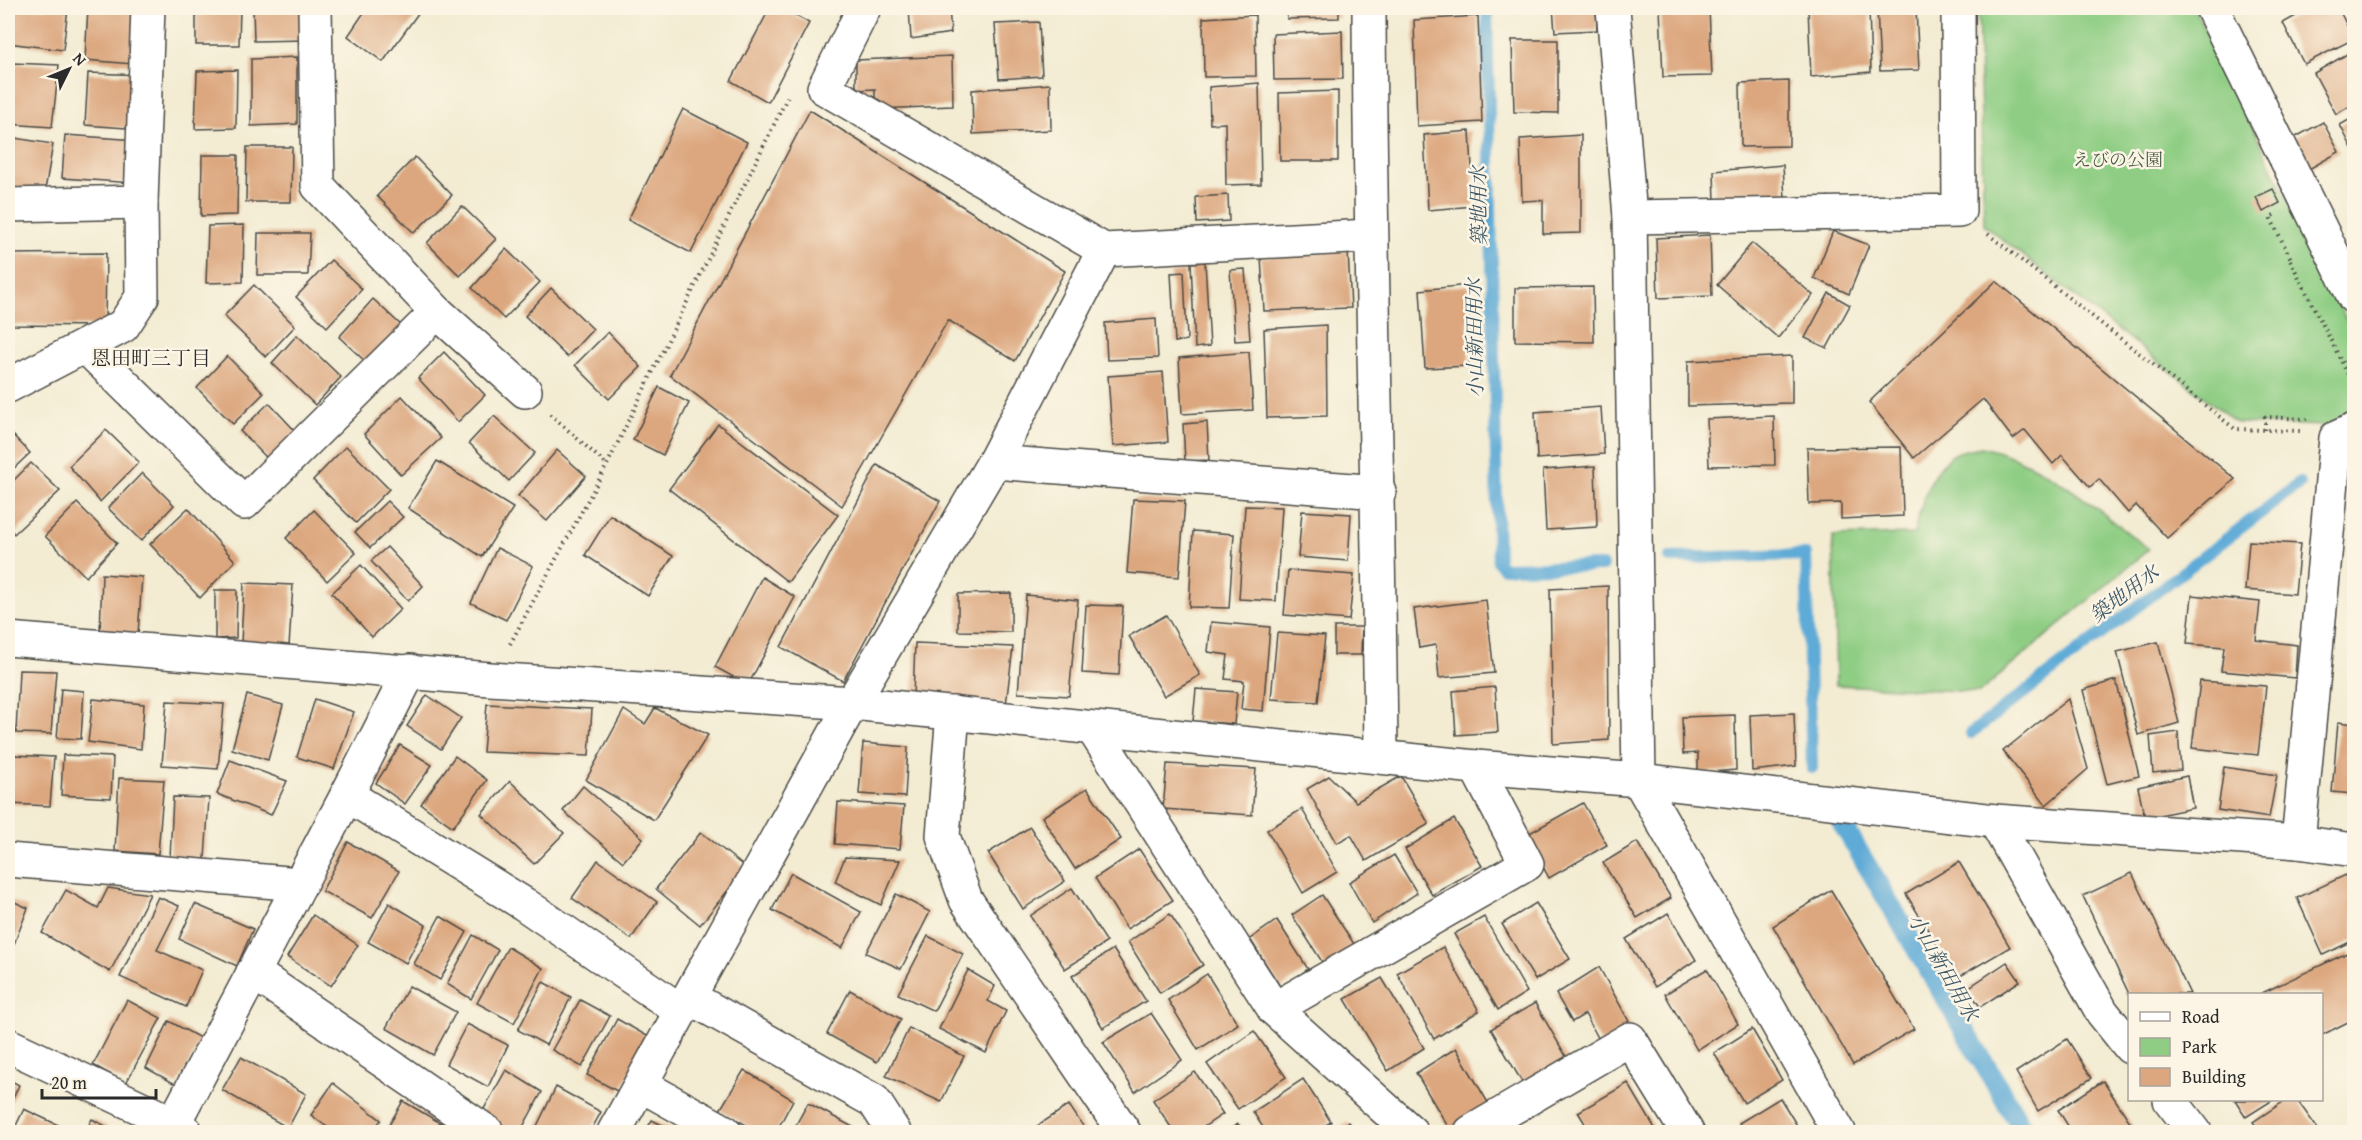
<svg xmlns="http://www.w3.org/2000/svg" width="2362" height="1140" viewBox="0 0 2362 1140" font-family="'Gentium Book Plus','Noto Serif JP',serif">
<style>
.green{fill:#8ecd83;stroke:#5c7c57;stroke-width:1.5}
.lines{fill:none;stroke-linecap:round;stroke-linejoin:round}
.stream{stroke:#5eabd7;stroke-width:12}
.building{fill:#dca77f}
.minor-casing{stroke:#494844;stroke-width:36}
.path{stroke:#494844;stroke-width:4;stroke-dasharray:1.5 4.5;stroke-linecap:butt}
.minor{stroke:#fff;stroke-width:33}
.labels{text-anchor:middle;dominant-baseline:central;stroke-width:5;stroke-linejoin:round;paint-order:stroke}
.park-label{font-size:18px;fill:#495c45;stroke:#fcf5e5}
.water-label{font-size:20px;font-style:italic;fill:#3d5867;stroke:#fcf5e5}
.neighbourhood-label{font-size:20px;fill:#2b2b2b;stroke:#fcf5e5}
</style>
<rect width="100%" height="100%" fill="#fcf5e5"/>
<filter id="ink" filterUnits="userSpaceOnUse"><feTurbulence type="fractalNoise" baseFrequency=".0167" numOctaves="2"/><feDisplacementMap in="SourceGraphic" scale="12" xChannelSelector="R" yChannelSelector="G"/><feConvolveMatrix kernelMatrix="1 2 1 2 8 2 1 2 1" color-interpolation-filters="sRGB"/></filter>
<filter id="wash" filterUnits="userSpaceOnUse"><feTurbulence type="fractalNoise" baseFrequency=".008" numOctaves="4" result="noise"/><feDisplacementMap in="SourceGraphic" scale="24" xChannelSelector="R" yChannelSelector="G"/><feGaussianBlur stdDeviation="1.35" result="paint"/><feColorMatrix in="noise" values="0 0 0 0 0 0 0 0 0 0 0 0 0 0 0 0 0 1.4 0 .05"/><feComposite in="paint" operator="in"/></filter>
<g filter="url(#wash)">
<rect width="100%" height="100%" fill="#f3ecd3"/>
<!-- green -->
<g class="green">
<polygon points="1978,8 2194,8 2354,335 2354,412 2327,426 2237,423 1984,225"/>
<path d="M1981 447C2046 461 2097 510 2149 549L1980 692 1836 685 1833 536 1914 534C1920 509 1929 470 1953 455 1960 450 1973 449 1981 447Z"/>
</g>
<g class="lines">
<!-- stream -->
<g class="stream">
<polyline points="1487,8 1498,562 1504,568 1602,566"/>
<polyline points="1670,558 1806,555 1812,768"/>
<polyline points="1971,733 2300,483"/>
<polyline points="1836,821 2019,1132"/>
<polyline points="1846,822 2030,1132"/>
</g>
</g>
<g id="blocks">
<!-- building -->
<g class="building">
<polygon points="11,8 68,8 63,50 8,43"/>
<polygon points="88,8 137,8 133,64 85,60"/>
<polygon points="196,8 240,8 239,45 196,45"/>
<polygon points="253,8 306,8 307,40 254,41"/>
<polygon points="367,8 412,8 419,12 383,62 348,36"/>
<polygon points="770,8 782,8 809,23 768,102 731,81"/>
<polygon points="909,8 949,8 951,33 911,39"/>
<polygon points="998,8 1042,8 1042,11 998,12"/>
<polygon points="1287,8 1339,8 1339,18 1287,19"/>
<polygon points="1553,8 1596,8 1597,30 1555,32"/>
<polygon points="1660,8 1709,8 1712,76 1663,77"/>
<polygon points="1808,8 1869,8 1871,72 1811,77"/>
<polygon points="1877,8 1916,8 1919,70 1880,71"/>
<polygon points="2310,8 2338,8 2354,39 2304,64 2283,23"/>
<polygon points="1255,15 1256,76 1204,77 1203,18"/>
<polygon points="1478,16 1482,122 1417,126 1414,20"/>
<polygon points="1039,22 1042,76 999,79 995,24"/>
<polygon points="1342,31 1343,79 1274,80 1273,34"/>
<polygon points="1512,40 1558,40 1558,113 1514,112"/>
<polygon points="2354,50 2354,104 2336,114 2314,73"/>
<polygon points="952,56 953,106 875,109 875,89 856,90 856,60"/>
<polygon points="297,57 297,124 251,126 251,59"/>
<polygon points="12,63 59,65 52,127 8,124"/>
<polygon points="237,70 236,128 195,129 197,71"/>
<polygon points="88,73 143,75 140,129 85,125"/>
<polygon points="1789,81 1789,146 1741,147 1740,83"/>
<polygon points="1259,83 1261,184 1226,185 1225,123 1210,124 1209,87"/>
<polygon points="1050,84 1051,130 973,134 972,90"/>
<polygon points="1338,91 1338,161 1280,161 1279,93"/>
<polygon points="683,109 747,142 691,253 628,220"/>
<polygon points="810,110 1065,271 1015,361 948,320 842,506 670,375"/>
<polygon points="2354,117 2354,152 2340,125"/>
<polygon points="2323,122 2339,152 2309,169 2292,139"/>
<polygon points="1470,131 1474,206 1428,210 1424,135"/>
<polygon points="65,135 137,140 134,183 62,178"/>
<polygon points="1581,135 1581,233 1543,234 1543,200 1522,201 1520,139"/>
<polygon points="8,137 53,144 43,202 8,198"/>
<polygon points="247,147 292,147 291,202 246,202"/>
<polygon points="202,155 238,155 237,215 201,216"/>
<polygon points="415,157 452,195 414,233 377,196"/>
<polygon points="1783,165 1785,199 1715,203 1714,171"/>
<polygon points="2273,189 2280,203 2263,212 2256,197"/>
<polygon points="1228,195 1229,221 1197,223 1196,197"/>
<polygon points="462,206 496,239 460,276 427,243"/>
<polygon points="244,225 243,282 206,283 208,226"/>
<polygon points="1833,231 1869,245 1849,294 1814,278"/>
<polygon points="258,233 310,233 308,275 257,275"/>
<polygon points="1710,235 1712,296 1658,298 1656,238"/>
<polygon points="1752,243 1813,295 1778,338 1717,285"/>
<polygon points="506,249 540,282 504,319 472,288"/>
<polygon points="1348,251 1351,308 1264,311 1261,257"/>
<polygon points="106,253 105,326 8,325 8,254"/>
<polygon points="331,260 362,289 327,327 296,297"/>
<polygon points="1205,262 1210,346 1195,348 1191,263"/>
<polygon points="1245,269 1250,340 1235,341 1230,270"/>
<polygon points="1184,272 1187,340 1175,342 1171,273"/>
<polygon points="1996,281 2235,479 2167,538 2136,505 2128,513 2099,479 2090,487 2062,455 2053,464 2025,430 2013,439 1983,399 1914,458 1869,402"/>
<polygon points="254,285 295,326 266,357 224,316"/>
<polygon points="1468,285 1469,366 1425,368 1420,290"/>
<polygon points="1593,287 1594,342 1515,341 1515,288"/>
<polygon points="551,288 593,329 567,357 525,316"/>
<polygon points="1829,293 1850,305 1827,348 1805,338"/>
<polygon points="373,299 403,327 369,365 339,337"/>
<polygon points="1156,319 1158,358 1107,360 1105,323"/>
<polygon points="1326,325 1327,416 1267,418 1264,329"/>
<polygon points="608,332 641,367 609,399 575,365"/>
<polygon points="297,335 341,377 315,405 272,363"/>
<polygon points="444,352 485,395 458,422 418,378"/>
<polygon points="1249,352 1253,410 1182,414 1179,358"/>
<polygon points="227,356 264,393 233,424 197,388"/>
<polygon points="1792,356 1792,403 1688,406 1688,361"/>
<polygon points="1163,372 1168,442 1113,446 1108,376"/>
<polygon points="659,387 689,403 663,455 633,440"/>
<polygon points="402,396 441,438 401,475 364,434"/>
<polygon points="269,403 300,436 273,464 240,431"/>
<polygon points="1601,407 1604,454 1537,459 1535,412"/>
<polygon points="494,416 535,453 509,481 469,443"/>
<polygon points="1774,416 1775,465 1709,466 1707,419"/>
<polygon points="1207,422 1209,460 1185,461 1183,424"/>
<polygon points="718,424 838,515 788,582 669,489"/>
<polygon points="8,430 30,453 8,474"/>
<polygon points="106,430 139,462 100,502 69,466"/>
<polygon points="346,446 389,489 356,523 313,480"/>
<polygon points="1901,447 1903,516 1841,519 1841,503 1809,504 1807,448"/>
<polygon points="557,450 586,476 547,521 518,496"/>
<polygon points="437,461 513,508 482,557 408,508"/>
<polygon points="31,463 60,491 14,534 8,526 8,486"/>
<polygon points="877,465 940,501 843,681 781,647"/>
<polygon points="1595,466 1597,527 1546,530 1543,470"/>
<polygon points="142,473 174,505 141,541 108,508"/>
<polygon points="1133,499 1185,501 1179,577 1127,573"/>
<polygon points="387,501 403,517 370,548 355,532"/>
<polygon points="77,503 117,543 86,577 45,536"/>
<polygon points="1245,506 1282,507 1276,601 1239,599"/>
<polygon points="188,508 235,561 200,598 150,544"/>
<polygon points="314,510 356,553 327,581 286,538"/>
<polygon points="1302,511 1351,514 1348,561 1298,557"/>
<polygon points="610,515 673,556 648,596 585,555"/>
<polygon points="1193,531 1234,534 1229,608 1189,607"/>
<polygon points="2249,541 2300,544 2295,594 2245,590"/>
<polygon points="387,547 423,586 408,601 371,561"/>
<polygon points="497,548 533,566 506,620 471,603"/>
<polygon points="361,565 401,609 372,637 332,593"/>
<polygon points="1288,570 1354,575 1349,620 1284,615"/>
<polygon points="102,574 142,577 138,635 100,633"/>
<polygon points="762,577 795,597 748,685 715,667"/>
<polygon points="244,583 293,585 289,646 241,643"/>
<polygon points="1608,586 1609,740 1553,744 1550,589"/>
<polygon points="215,590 237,590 236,638 215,639"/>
<polygon points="1011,593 1011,632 958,631 958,594"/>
<polygon points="1026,595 1078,600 1069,696 1018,693"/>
<polygon points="2192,595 2260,602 2256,640 2297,645 2295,678 2221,671 2224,647 2187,644"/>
<polygon points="1486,600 1494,673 1439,678 1436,645 1419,648 1414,609"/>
<polygon points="1086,605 1123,606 1119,675 1082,673"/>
<polygon points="1166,615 1200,675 1164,696 1129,636"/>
<polygon points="1211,622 1270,627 1263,711 1241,709 1244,681 1225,679 1228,655 1208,652"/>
<polygon points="1334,627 1362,627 1361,655 1334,655"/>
<polygon points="1277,633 1325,636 1318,702 1271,699"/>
<polygon points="2158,642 2179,723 2138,735 2117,652"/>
<polygon points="915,643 1013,647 1006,705 913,697"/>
<polygon points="19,670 56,671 51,734 16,733"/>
<polygon points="2116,680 2139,776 2107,784 2083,690"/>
<polygon points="2200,681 2266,686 2258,755 2192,748"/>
<polygon points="1495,687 1498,732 1456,735 1453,691"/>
<polygon points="61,689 84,691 81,739 57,738"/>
<polygon points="1196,689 1237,692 1234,724 1193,721"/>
<polygon points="247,695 283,705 268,760 232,749"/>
<polygon points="427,695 461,718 441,749 407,726"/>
<polygon points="93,699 144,704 141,749 88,742"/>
<polygon points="315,699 354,712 334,769 297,757"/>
<polygon points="2068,699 2088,769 2046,805 2003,751"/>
<polygon points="167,701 224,704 218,769 162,765"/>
<polygon points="487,704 592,709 589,756 483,752"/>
<polygon points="655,708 708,735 654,820 586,780 624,710 645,724"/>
<polygon points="1794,713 1796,766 1752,771 1750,715"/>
<polygon points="1735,715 1736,770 1698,773 1698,753 1683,754 1682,717"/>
<polygon points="2338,722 2354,724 2354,794 2332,792"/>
<polygon points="2178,732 2181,770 2153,773 2150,736"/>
<polygon points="863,743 908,747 905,797 859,794"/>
<polygon points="400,745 432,765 405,804 376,783"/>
<polygon points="14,755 54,757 50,806 10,804"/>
<polygon points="63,755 113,757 111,798 61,795"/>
<polygon points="455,756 487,780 453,827 421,804"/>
<polygon points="230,760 287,781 271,815 217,794"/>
<polygon points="1167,764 1256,769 1252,815 1163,809"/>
<polygon points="2224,767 2277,775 2269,818 2218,810"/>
<polygon points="1329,776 1356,802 1401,776 1429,824 1366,861 1351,835 1337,843 1307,789"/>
<polygon points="2187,776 2193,808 2145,818 2138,787"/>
<polygon points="119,778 164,780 158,854 115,851"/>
<polygon points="510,781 564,833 534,864 481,814"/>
<polygon points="583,786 643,838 623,862 563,811"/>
<polygon points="1087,788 1121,839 1075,869 1042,817"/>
<polygon points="173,797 209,798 205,859 170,858"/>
<polygon points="838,802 904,806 900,849 835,844"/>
<polygon points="1583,803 1607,845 1549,878 1526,835"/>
<polygon points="1302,809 1337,872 1303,893 1267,830"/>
<polygon points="1454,819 1482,866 1432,895 1405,849"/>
<polygon points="1030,827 1065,881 1023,909 988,853"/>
<polygon points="701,832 746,868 700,925 656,889"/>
<polygon points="348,842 399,871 372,918 322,891"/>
<polygon points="1637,842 1671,898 1637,918 1603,863"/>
<polygon points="1139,849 1173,900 1127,929 1095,878"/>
<polygon points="1394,855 1417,893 1372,923 1349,882"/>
<polygon points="845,857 900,860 881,905 835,882"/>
<polygon points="598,860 657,902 631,939 572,898"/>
<polygon points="1959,862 2010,947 1957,978 1906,894"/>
<polygon points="2352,872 2354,877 2354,940 2323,955 2297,898"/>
<polygon points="791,873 861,912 842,948 772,910"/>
<polygon points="2132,873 2190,994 2129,994 2083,896"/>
<polygon points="108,888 150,894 110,972 42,933 66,890 98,908"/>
<polygon points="1072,888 1107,942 1065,969 1030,916"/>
<polygon points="1831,890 1914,1029 1853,1065 1773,926"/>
<polygon points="896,894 930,912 901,969 866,953"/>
<polygon points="1322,895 1356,947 1326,968 1292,915"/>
<polygon points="158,897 179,906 157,950 202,970 186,1007 120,977"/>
<polygon points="8,899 28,908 11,952 8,950"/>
<polygon points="389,903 426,925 406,963 368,942"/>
<polygon points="1536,903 1570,959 1535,980 1502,924"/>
<polygon points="195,904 253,929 237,966 179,939"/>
<polygon points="1668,913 1696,960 1655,987 1626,939"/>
<polygon points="1170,914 1203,965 1160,993 1128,942"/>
<polygon points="313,915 358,945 331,986 287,957"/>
<polygon points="440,916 467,932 440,980 414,964"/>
<polygon points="1484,917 1527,992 1498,1010 1454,934"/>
<polygon points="1277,920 1308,969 1281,988 1250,939"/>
<polygon points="473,935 498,950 471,999 447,984"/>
<polygon points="928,936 963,954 934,1011 898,994"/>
<polygon points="508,947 543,968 514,1023 477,1003"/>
<polygon points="1443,947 1479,1011 1434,1039 1397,973"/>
<polygon points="1113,949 1146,1001 1103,1028 1072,976"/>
<polygon points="2349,952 2354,964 2354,1019 2322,1035 2322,994 2260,994"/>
<polygon points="2007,962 2020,981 1980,1007 1968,988"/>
<polygon points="1599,967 1631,1025 1601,1043 1585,1014 1572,1022 1556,994"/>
<polygon points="1707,969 1738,1024 1697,1050 1665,994"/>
<polygon points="968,970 995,986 988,1001 1006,1011 986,1053 939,1029"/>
<polygon points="1207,974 1238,1024 1198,1050 1168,1000"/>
<polygon points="1382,978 1424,1048 1388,1071 1345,999"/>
<polygon points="543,982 571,997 546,1045 518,1030"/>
<polygon points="409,986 456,1012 433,1055 386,1028"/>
<polygon points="850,990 901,1019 877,1062 827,1034"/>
<polygon points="127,1000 161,1018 126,1083 93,1065"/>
<polygon points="580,1000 610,1016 582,1067 552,1050"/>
<polygon points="1535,1003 1570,1063 1526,1089 1491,1029"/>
<polygon points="1151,1013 1182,1060 1135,1092 1103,1042"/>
<polygon points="617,1019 649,1037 619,1092 587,1075"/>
<polygon points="169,1021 202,1039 177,1085 146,1068"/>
<polygon points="467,1024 508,1045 488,1087 446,1064"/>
<polygon points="909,1028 964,1056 941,1102 886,1076"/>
<polygon points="1752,1029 1782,1080 1744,1103 1714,1053"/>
<polygon points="1254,1031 1286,1077 1238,1109 1207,1064"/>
<polygon points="2067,1039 2092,1078 2038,1111 2016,1072"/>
<polygon points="1456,1048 1494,1113 1464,1132 1451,1132 1416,1073"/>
<polygon points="241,1057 306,1094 288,1128 222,1090"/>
<polygon points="506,1070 542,1092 520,1132 508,1132 480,1116"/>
<polygon points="744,1070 793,1100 776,1132 758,1132 720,1110"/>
<polygon points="1195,1072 1223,1114 1196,1132 1174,1132 1153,1100"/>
<polygon points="8,1079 19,1085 8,1109"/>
<polygon points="1303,1079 1331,1122 1314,1132 1266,1132 1253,1112"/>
<polygon points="2103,1081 2136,1131 2072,1132 2058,1110"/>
<polygon points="333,1083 381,1120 372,1132 334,1132 311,1115"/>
<polygon points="1628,1083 1656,1130 1652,1132 1590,1132 1578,1112"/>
<polygon points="556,1087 601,1112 590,1132 543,1132 536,1128"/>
<polygon points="1780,1098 1801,1132 1745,1132 1739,1123"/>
<polygon points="2235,1100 2273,1100 2246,1117"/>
<polygon points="2286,1100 2297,1100 2320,1132 2261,1132 2253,1122"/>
<polygon points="403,1101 449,1128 446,1132 385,1132"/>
<polygon points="808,1103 862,1132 792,1132"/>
<polygon points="1069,1105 1087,1132 1028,1132"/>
<polygon points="24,1109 73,1132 13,1132"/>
<polygon points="92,1119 117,1132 85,1132"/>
<polygon points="652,1120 676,1132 645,1132"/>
<polygon points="1348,1122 1355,1132 1333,1132"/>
<polygon points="1238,1124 1244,1132 1225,1132"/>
</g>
</g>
</g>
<g filter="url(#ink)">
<use href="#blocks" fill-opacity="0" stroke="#494844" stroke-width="1.5"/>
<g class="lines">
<!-- minor casing -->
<g class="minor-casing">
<g id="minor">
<polyline points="315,8 318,186 437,312 525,391"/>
<polyline points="864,8 824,88 1104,250 1370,236"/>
<path d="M1369 8C1370 257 1379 506 1381 756"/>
<polyline points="1613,8 1630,217 1639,780 1839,1132"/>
<polyline points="2212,8 2354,297"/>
<polyline points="8,205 141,202"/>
<polyline points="1630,217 1959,211 1958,8"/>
<polyline points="86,347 244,503 437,312"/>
<polyline points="8,386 123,326 142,297 141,202 148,8"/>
<polyline points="994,462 1379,492"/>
<polyline points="8,639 490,679 852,703 1476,767 1639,780 1995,821 2298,842 2354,850"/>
<polyline points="953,713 943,836 966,900 1124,1132"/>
<polyline points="1093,729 1274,1009 1411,1132"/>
<polyline points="347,795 524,904 681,1011"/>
<polyline points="1995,821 2102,1012 2130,1047"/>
<polyline points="2298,842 2336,438 2354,430"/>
<polyline points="8,860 300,884"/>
<polyline points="253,972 487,1132"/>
<polyline points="689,997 874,1101 894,1132"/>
<polyline points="1274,1009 1527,864 1476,767"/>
<polyline points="8,1045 173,1123 186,1132"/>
<polyline points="641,1085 725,1132"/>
<polyline points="2170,1100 2195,1132"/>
<polyline points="169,1132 347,795 410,671"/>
<polyline points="614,1132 852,703 994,462 1104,250"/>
<polyline points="1471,1132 1630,1039 1687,1132"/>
</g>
</g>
<!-- path -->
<g class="path">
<polyline points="2274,215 2270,217 2291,259"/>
<polyline points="1988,234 2235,429 2302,431"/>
<polyline points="2290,260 2354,386"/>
<polyline points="550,414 607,465"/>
<polyline points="2265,430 2265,417 2307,419"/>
<polyline points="510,644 607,465 789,94"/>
</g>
<!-- minor -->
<use href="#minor" class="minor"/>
</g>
</g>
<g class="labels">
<!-- park labels -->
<g class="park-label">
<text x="2118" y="159">えびの公園</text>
</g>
<!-- water labels -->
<g class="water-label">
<text transform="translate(1478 206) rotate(-91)">築地用水</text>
<text transform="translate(1474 338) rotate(-91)">小山新田用水</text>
<text transform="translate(2124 593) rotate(-37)">築地用水</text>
<text transform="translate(1944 967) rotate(60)">小山新田用水</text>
</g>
<!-- neighbourhood labels -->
<g class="neighbourhood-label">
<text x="151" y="357">恩田町三丁目</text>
</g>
</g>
<!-- margin -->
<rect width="2362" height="1140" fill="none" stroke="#fcf5e5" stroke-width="30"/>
<!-- legend -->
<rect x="2128" y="993" width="195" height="108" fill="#fcf5e5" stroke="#a8a49b" stroke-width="1.5"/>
<rect x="2140" y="1012" width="30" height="9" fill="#ffffff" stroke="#a8a49b" stroke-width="1.5"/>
<text x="2182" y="1023" font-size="18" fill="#2b2b2b">Road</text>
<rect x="2140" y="1038" width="30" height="18" fill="#8ecd83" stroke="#a8a49b" stroke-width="1.5"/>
<text x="2182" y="1053" font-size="18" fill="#2b2b2b">Park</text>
<rect x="2140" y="1068" width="30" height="18" fill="#dca77f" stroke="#a8a49b" stroke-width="1.5"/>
<text x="2182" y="1083" font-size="18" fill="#2b2b2b">Building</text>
<!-- north arrow -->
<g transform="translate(69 69) rotate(47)" stroke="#fcf5e5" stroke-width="4.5" paint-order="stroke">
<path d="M0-4.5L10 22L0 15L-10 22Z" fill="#2b2b2b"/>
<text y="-9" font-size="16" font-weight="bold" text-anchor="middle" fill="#2b2b2b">N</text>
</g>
<!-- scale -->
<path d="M42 1089v9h114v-9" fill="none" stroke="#2b2b2b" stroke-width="3"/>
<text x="51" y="1089" font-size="18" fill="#2b2b2b" stroke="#fcf5e5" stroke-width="4.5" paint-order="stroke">20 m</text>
</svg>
